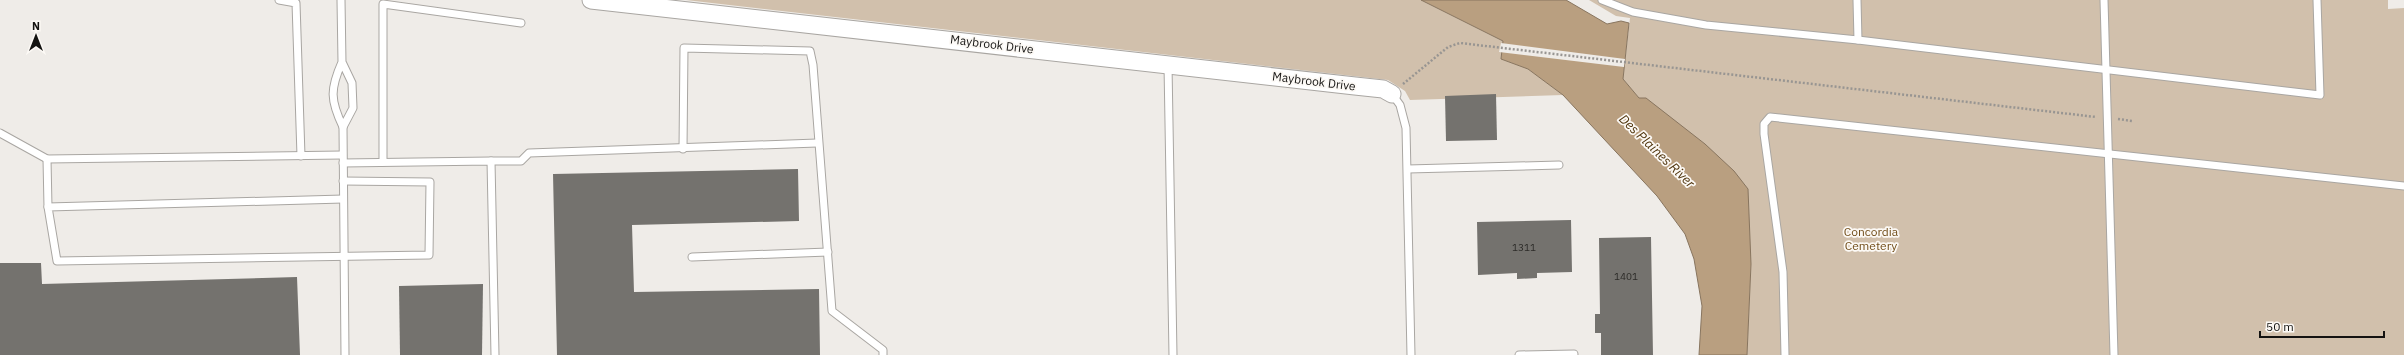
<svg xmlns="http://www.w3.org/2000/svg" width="2404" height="355" viewBox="0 0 2404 355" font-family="'IBM Plex Sans',sans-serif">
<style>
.green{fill:#d1c0ac}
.water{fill:#b99f80;stroke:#88755f}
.pier{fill:#efece8}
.building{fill:#74726e}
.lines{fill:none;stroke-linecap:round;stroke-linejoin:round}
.service-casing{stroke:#a9a6a2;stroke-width:9}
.tertiary-casing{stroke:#a9a6a2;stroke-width:19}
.path{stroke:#989592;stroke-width:2.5;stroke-dasharray:2 2;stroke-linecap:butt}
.service{stroke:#fff;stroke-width:7}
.tertiary{stroke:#fff;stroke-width:17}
.labels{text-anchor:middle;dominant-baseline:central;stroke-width:3.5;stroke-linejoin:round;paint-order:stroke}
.number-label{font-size:10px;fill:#2c2b28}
.street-label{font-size:12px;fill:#141311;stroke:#fcf9f5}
.park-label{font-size:12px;fill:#704c18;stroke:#fcf9f5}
.water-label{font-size:13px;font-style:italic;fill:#4f340c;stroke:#fcf9f5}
</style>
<rect width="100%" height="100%" fill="#efece8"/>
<!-- green -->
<g class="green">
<polygon points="686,0 1421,0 1503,41 1501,59 1528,69 1563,95 1410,100 1405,91 1388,80"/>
<polygon points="1589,0 2388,0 2388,9 2404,8 2404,355 1747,355 1751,264 1705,144 1639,98 1623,79 1630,18 1616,16"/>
</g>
<!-- water -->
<polygon class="water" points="1421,0 1566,0 1607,24 1621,21 1629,23 1623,79 1639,98 1646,98 1705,144 1734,171 1748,189 1751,264 1747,355 1699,355 1702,306 1694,259 1685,234 1657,196 1563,95 1528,69 1501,59 1503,41"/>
<!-- pier -->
<polygon class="pier" points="1501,43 1625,59 1624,67 1499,52"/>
<!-- building -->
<g class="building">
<polygon points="1496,94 1497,140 1446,141 1445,96"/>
<polygon points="798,169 799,221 632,225 634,292 819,289 820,355 557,355 553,174"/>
<polygon points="1571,220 1572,272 1537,273 1537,278 1517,279 1517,273 1478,275 1477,222"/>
<polygon points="1651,237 1653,355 1601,355 1601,333 1595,333 1595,314 1600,314 1599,238"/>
<polygon points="0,263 41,263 42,284 297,277 300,355 0,355"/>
<polygon points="483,284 482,355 400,355 399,286"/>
</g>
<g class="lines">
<!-- service casing -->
<g class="service-casing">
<g id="service">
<polyline points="279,0 296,3 301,156"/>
<path d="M341 0 342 62 352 83 353 108 343 127C330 100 330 89 342 62"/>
<polyline points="1602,0 1633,12 1706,25 1858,40 2320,95 2317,0"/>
<polyline points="1857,0 1858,40"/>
<polyline points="2104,0 2114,355"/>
<polyline points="1168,65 1173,355"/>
<polyline points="1392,94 1400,105 1406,128 1411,355"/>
<polyline points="343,127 345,355"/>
<polyline points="0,133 47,159 342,155"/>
<polyline points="683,149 684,48 810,51 813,65 832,311 883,350 883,355"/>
<polyline points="47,159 48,207"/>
<polyline points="491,161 521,161 529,153 817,143"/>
<polyline points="383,162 383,4 521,23"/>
<polyline points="343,163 491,161 495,355"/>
<polyline points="1408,169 1559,165"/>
<polyline points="343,181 430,182 429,255 57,261 48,207 343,199"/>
<polyline points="692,257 828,252"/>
<polyline points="1519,355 1574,354"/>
<polyline points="1785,355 1783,272 1764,134 1764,124 1770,117 2404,186"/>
</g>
</g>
<!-- tertiary casing -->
<g class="tertiary-casing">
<polyline id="tertiary" points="591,0 1355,86 1383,89 1392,94"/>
</g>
<!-- path -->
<g class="path">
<polyline points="1403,84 1448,47 1460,43 2096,117"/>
<polyline points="2118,119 2132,121"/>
</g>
<!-- service -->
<use href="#service" class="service"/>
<!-- tertiary -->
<use href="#tertiary" class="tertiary"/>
</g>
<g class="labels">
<!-- number labels -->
<g class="number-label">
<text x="1524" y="247">1311</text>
<text x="1626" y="276">1401</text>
</g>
<!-- street labels -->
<g class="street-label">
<text transform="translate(992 44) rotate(7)">Maybrook Drive</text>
<text transform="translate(1314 81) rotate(7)">Maybrook Drive</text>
</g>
<!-- park labels -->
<g class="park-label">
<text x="1871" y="231">Concordia<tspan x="1871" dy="14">Cemetery</tspan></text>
</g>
<!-- water labels -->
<g class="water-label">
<text transform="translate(1657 151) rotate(44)">Des Plaines River</text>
</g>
</g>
<!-- north arrow -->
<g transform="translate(36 36)" stroke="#fcf9f5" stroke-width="3" paint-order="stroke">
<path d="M0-3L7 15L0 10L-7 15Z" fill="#141311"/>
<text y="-6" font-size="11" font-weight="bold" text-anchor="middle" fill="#141311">N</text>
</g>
<!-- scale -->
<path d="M2260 331v6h124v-6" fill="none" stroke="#141311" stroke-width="2"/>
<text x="2266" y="331" font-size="12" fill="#141311" stroke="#fcf9f5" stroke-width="3" paint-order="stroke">50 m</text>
</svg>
